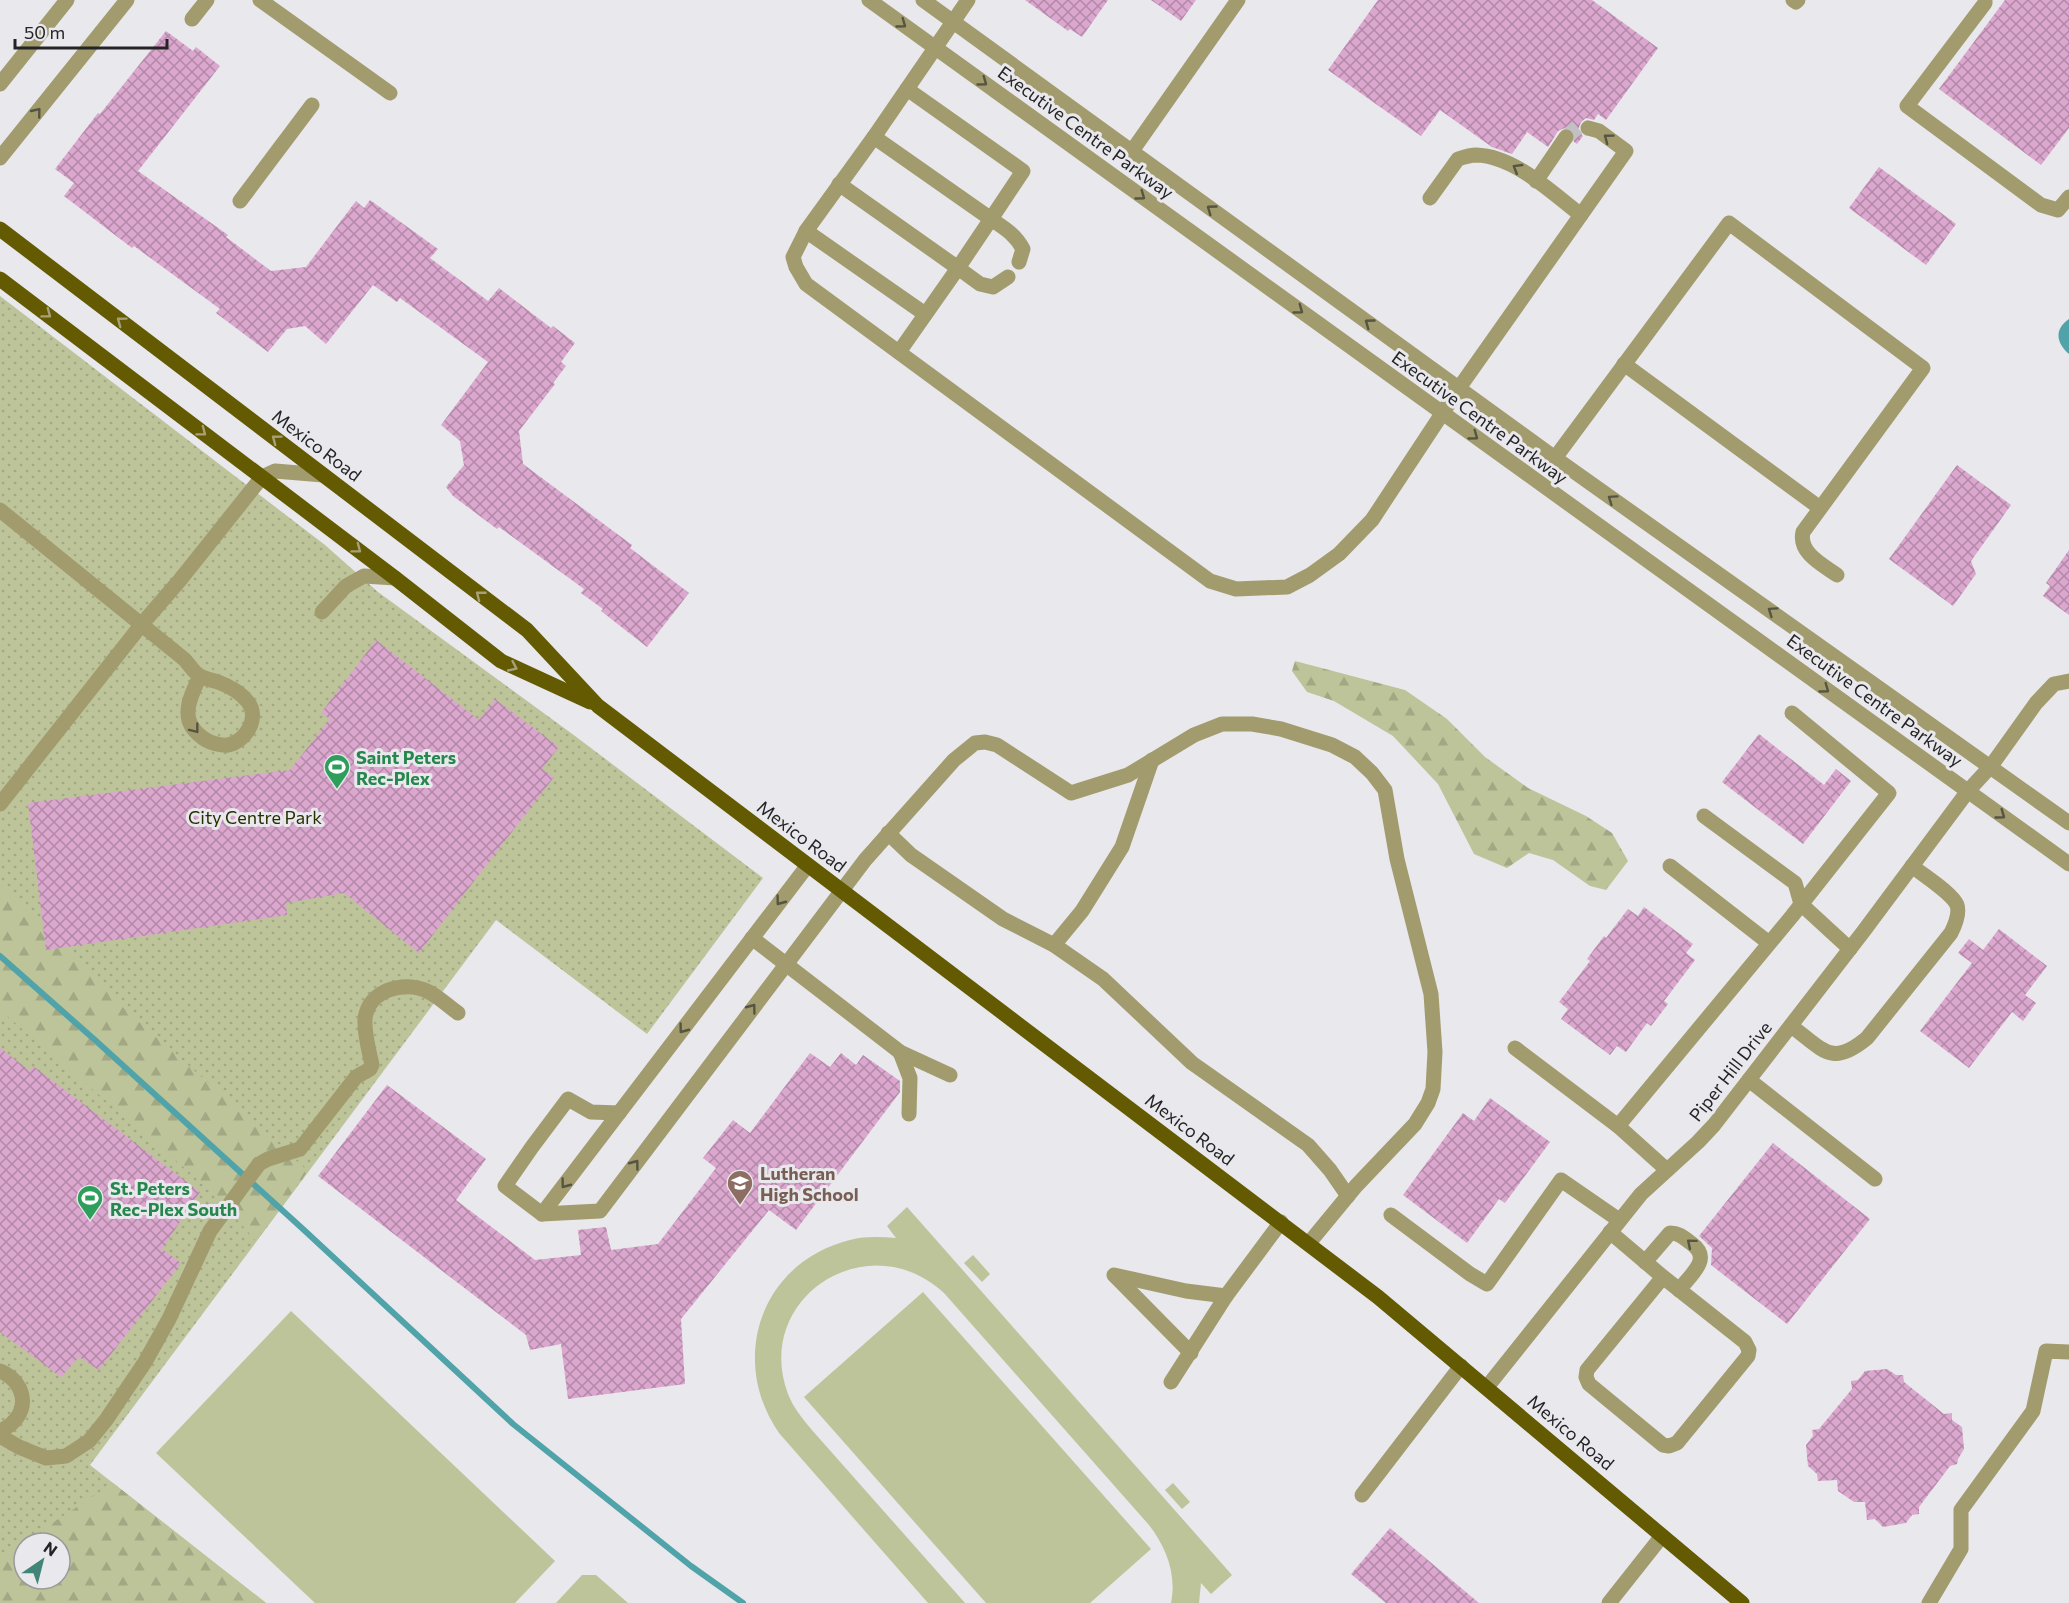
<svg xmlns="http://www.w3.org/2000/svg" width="2069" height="1603" viewBox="0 0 2069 1603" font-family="Commissioner,sans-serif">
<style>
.green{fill:url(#green-dots);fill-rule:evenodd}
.forest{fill:url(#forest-firs);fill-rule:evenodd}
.pitch{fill:#bdc499}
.water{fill:#50a3a9}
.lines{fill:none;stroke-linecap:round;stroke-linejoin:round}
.stream{stroke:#50a3a9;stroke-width:6}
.building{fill:url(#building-cross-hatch)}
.minor-tunnel{stroke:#c1c1c5;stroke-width:15;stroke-dasharray:15 8;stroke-linecap:butt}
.minor{stroke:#a19b6d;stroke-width:15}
.major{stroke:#635a02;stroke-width:15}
.oneway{stroke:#565442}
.oneway2{stroke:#a6a178}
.labels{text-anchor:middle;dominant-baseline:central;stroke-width:6;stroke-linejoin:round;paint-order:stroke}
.street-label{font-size:18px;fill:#242426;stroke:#e8e8ed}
.leisure-label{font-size:18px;font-weight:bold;fill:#27864d;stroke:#e8e8ed;text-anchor:start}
.park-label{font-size:18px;fill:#292e00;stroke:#e8e8ed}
.education-label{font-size:18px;font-weight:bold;fill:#785e54;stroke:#e8e8ed;text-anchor:start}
</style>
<defs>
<pattern id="green-dots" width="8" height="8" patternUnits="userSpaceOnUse" patternTransform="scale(1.5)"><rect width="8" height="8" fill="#bdc499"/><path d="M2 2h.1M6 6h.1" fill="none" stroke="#a2a884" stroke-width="1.8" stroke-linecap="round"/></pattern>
<pattern id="forest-firs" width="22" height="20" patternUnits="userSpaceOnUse" patternTransform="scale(1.5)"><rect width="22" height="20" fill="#bdc499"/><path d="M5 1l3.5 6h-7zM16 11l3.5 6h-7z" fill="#a2a884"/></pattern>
<pattern id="building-cross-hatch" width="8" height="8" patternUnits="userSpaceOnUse" patternTransform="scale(1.5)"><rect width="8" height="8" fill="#dca7ce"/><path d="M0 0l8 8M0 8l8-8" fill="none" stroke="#b288a7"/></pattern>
</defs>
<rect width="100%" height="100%" fill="#e8e8ed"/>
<!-- green -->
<path class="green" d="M0 296 325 545 378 592 575 736 763 878 647 1034 496 920 90 1465 266 1603H0ZM24 1543H60V1579H24Z"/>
<!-- forest -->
<g class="forest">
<polygon points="1295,661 1405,690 1447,719 1485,757 1528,788 1586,816 1612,833 1628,861 1606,890 1590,886 1553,860 1529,853 1507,868 1474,854 1438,784 1393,736 1334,701 1307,692 1292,671"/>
<polygon points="0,886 129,1013 308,1171 256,1241 215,1194 0,1010"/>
<path d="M113 1483 266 1603H0V1558ZM24 1543H60V1579H24Z"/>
</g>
<!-- pitch -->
<g class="pitch">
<path d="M907 1207 1232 1575 1211 1594 1201 1583 1199 1603H1171C1177 1574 1166 1547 1149 1525L944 1293C868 1223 752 1298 788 1394 793 1407 802 1418 811 1429L965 1603H928L779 1433C728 1359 761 1262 850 1240 865 1236 881 1237 896 1238L887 1226Z"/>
<polygon points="973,1255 990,1274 982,1282 964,1263"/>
<polygon points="923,1292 1151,1549 1090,1603 986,1603 804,1397"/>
<polygon points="291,1311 555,1561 515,1603 315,1603 156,1453"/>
<polygon points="1173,1483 1190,1502 1182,1509 1165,1490"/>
<polygon points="582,1575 596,1575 628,1603 556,1603"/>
</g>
<!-- water -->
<path class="water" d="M2069 319V354C2056 343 2054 329 2069 319Z"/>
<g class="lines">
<!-- stream -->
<polyline class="stream" points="0,956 95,1040 304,1230 513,1424 691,1566 743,1603"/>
</g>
<!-- building -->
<g class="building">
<polygon points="1025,0 1108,0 1082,37 1070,29 1068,31"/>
<polygon points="1151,0 1196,0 1181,21"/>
<polygon points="1378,0 1592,0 1658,48 1606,120 1598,114 1594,120 1586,118 1581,122 1578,130 1583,136 1577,144 1574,142 1574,132 1567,127 1558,131 1548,147 1527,132 1512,154 1492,147 1440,110 1421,136 1328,70"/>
<polygon points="2005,0 2069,0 2069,128 2041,165 1939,89"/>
<polygon points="166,31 193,51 196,47 220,66 138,171 228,235 226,237 271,271 306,267 356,201 364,208 370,200 438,249 430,258 488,301 499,288 551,328 553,326 575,343 561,362 566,366 553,383 555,384 519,431 523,464 632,545 630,548 689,593 647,647 601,611 603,609 581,593 584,589 499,527 497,529 453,496 446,487 464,465 460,441 441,425 488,362 400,298 397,302 373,285 326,344 305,326 287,329 268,352 216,313 220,309 134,246 132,248 64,196 74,183 55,169 98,113 100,114"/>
<polygon points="1879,167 1956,224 1926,265 1849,208"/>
<polygon points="1957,465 2011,505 1971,561 1976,574 1953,606 1889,559"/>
<polygon points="2069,550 2069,615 2043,596 2050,586 2046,583"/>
<polygon points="376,640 479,720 495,699 559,747 542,769 554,777 419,953 344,893 286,903 287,915 46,950 28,803 290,770 330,719 321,713"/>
<polygon points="1759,734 1824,785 1836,769 1851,781 1803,844 1722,782"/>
<polygon points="1644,907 1693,944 1686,953 1695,960 1664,1001 1668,1004 1651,1026 1647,1023 1626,1052 1617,1046 1610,1055 1561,1019 1568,1009 1559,1002 1590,961 1587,959 1604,936 1606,938 1628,909 1638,916"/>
<polygon points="1999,929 2047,966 2025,995 2036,1003 2023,1021 2012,1012 1969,1068 1920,1031 1972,963 1958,953 1969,939 1983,950"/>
<polygon points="0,1048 30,1071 33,1066 200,1192 162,1249 181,1263 99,1370 79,1357 61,1377 0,1332"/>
<polygon points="810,1053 830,1067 841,1053 856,1065 863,1055 900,1081 900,1092 796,1230 769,1210 681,1319 685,1384 568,1399 561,1344 530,1350 526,1335 318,1176 387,1085 486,1159 456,1200 535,1260 581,1255 578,1230 606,1227 611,1250 658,1244 716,1168 703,1158 733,1120 750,1133"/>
<polygon points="1490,1098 1550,1142 1505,1203 1499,1199 1467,1243 1403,1195 1463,1113 1474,1121"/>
<polygon points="1773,1143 1870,1219 1787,1324 1711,1265 1712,1248 1699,1236"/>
<polygon points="1887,1369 1896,1375 1903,1375 1904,1382 1944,1414 1952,1413 1952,1420 1962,1427 1964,1449 1958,1459 1957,1464 1950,1466 1919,1507 1919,1514 1912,1515 1906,1523 1883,1527 1875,1519 1867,1520 1865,1502 1854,1502 1838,1491 1837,1480 1818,1481 1817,1474 1808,1466 1806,1445 1813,1436 1812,1430 1819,1429 1852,1389 1851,1381 1858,1380 1865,1371"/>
<polygon points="1390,1528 1442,1572 1479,1603 1386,1603 1351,1574"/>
</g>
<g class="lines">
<!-- minor-tunnel -->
<polyline class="minor-tunnel" points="1566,137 1578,127 1588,128"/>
<!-- minor -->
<g class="minor">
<polyline points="260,0 390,93"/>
<polyline points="869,0 2069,864"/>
<polyline points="923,0 1555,458 2069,823"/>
<polyline points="968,0 874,137 806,231 793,257 796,267 806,284 1210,581 1236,589 1287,587 1310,575 1339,554 1372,520 1459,388 1626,151 1599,131 1588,128"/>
<polyline points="1793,0 1796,2 1798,0"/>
<polyline points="1985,0 1985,3 1907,106 2041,205 2058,210 2069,197"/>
<polyline points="192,19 207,0"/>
<polyline points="0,84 67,0"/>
<polyline points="874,137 991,219 1023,171 907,89"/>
<polyline points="1132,151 1238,0"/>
<polyline points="0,158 127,0"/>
<polyline points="1536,181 1566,137"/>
<polyline points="839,184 958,268 899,352"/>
<path d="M1430 198 1458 159C1464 157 1470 155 1476 155 1515 156 1552 193 1581 215"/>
<polyline points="240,201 312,105"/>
<polyline points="806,231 925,314"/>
<path d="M1008 277 993 287 980 284 958 268 991 219C1004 228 1015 234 1023 249L1019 262"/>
<polyline points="1624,364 1820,508"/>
<path d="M1555 458 1729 223 1923 368 1803 532C1798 553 1823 565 1837 575"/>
<path d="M0 510 184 659C189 664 194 673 200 676 205 679 212 680 218 682 229 686 241 693 248 702 260 718 246 741 228 745 222 746 211 743 206 740 178 723 188 701 200 676"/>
<polyline points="322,612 346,586 364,576 395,578"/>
<polyline points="0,804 142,624 180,580 262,477 275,471 323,475"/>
<polyline points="1704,816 1795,883 1801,904 1850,949"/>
<polyline points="888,833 911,855 1003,919 1054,945 1103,979 1192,1063 1308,1145 1330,1170 1348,1196"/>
<polyline points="1670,866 1769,943"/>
<polyline points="752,938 900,1052 950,1075"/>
<polyline points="1054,945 1082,911 1122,847 1152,760"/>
<path d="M1791 1026C1823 1049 1831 1068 1867 1038L1951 933C1955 925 1960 914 1957 905 1952 893 1923 875 1912 866"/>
<polyline points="1515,1048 1618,1126 1667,1170"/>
<polyline points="900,1052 910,1078 909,1114"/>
<polyline points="1749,1080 1875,1179"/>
<polyline points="619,1113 591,1112 568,1099 532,1147 505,1186 542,1214 600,1211 865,860 954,760 975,743 985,742 997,745 1071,793 1128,775 1194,735 1222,724 1252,724 1281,729 1332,745 1355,757 1372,773 1385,790 1397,859 1431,994 1435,1052 1433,1089 1428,1103 1415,1124 1356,1186 1309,1243"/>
<polyline points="1618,1126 1792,916 1889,793 1792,713"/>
<polyline points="542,1214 808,865"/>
<polyline points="1391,1215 1470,1274 1487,1284 1561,1180 1619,1220"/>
<polyline points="1610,1232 1663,1277 1587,1370 1586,1377 1589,1384 1663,1445 1669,1446 1677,1443 1748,1356 1749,1350 1745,1342 1663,1277"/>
<path d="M1645 1262 1670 1233C1679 1233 1683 1237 1691 1243 1713 1259 1691 1274 1679 1290"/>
<polyline points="1114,1275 1186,1291 1226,1296 1281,1222"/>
<polyline points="1115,1276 1191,1353"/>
<path d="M0 1371C30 1384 30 1418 0 1431"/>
<polyline points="1171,1382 1226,1296"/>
<polyline points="1487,1387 1641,1194 1698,1142 1714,1125 1863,932 1968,791 1991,766 2036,703 2054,684 2069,681"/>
<path d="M0 1436 19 1447 46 1458 66 1456 89 1441 106 1420 145 1362 169 1319 210 1231 259 1164 268 1159 300 1149 356 1077 370 1069 372 1065C369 1051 364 1033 365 1019 368 990 404 980 427 991 438 996 448 1006 458 1013"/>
<polyline points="1362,1495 1461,1366"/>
<polyline points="1609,1603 1662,1536"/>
<polyline points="1929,1603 1961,1549 1961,1510 2033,1411 2046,1351 2069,1352"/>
</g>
<!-- major -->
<g class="major">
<polyline points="0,229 527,630 598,706 1378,1297 1742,1603"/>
<polyline points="0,279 395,578 501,661 590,702"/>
</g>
</g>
<!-- one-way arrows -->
<defs><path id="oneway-chevron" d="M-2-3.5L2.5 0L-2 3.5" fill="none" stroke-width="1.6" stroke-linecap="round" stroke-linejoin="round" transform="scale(1.5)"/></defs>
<g class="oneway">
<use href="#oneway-chevron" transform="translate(902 24) rotate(36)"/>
<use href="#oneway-chevron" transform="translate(983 82) rotate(36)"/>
<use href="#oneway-chevron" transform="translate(37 112) rotate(-51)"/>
<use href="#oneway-chevron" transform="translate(1608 138) rotate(-143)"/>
<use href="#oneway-chevron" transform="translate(1517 168) rotate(-149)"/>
<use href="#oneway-chevron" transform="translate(1141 196) rotate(36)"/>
<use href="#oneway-chevron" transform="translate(1211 209) rotate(-144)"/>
<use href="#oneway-chevron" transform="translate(1299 310) rotate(36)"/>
<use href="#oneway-chevron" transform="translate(1369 323) rotate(-144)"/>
<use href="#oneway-chevron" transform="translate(1474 436) rotate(36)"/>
<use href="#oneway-chevron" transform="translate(1612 499) rotate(-145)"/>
<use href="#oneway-chevron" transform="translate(1772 611) rotate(-145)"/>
<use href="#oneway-chevron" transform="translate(1825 689) rotate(36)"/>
<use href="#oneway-chevron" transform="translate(195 729) rotate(52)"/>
<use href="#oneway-chevron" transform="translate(2001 815) rotate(36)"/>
<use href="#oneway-chevron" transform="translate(780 901) rotate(127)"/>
<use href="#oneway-chevron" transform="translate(752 1008) rotate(-53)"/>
<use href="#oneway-chevron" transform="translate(683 1029) rotate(127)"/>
<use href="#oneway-chevron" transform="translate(635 1164) rotate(-53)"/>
<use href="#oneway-chevron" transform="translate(565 1184) rotate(127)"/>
<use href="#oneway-chevron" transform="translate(1691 1243) rotate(-140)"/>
</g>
<g class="oneway2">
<use href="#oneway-chevron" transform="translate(47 314) rotate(37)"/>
<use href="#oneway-chevron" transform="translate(121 321) rotate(-143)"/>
<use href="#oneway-chevron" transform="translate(202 432) rotate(37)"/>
<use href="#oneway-chevron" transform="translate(276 439) rotate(-143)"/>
<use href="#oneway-chevron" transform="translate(357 549) rotate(37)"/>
<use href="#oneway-chevron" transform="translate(480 595) rotate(-142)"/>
<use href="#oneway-chevron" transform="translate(513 667) rotate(25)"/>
</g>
<!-- icons -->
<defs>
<g id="stadium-pin" transform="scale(1.35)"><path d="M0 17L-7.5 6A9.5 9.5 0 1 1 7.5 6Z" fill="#2e9e5b" stroke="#e8e8ed"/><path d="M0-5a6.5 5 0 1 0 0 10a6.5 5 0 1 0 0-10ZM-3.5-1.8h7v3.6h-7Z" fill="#fff"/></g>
<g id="school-pin" transform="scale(1.35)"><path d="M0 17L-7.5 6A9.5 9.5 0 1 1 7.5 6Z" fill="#8d6e63" stroke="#e8e8ed"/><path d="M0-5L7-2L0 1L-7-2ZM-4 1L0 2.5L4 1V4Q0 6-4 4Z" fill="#fff"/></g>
</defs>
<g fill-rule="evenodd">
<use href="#stadium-pin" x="337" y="767"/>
<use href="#school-pin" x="740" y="1183"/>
<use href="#stadium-pin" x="90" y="1198"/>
</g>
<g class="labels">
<!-- street labels -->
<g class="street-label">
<text transform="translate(1086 132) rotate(36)">Executive Centre Parkway</text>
<text transform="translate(1480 417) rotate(36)">Executive Centre Parkway</text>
<text transform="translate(317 445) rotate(37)">Mexico Road</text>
<text transform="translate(1875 700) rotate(36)">Executive Centre Parkway</text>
<text transform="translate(802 836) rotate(37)">Mexico Road</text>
<text transform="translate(1730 1071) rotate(-52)">Piper Hill Drive</text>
<text transform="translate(1190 1129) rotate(37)">Mexico Road</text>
<text transform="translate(1571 1432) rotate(40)">Mexico Road</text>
</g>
<!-- leisure labels -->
<g class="leisure-label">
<text x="356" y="757">Saint Peters<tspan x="356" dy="21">Rec-Plex</tspan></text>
<text x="110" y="1188">St. Peters<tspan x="110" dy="21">Rec-Plex South</tspan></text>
</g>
<!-- park labels -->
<g class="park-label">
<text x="255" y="817">City Centre Park</text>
</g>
<!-- education labels -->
<g class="education-label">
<text x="760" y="1173">Lutheran<tspan x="760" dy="21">High School</tspan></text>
</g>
</g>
<!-- north arrow -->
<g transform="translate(42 1561) rotate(35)"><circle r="28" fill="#e8e8ed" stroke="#9a9a9d" stroke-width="1.5"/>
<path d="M0-4.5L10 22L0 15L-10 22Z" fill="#418579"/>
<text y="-9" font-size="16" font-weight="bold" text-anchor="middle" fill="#242426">N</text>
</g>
<!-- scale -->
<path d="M15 39v9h152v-9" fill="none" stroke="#242426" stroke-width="3"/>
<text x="24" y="39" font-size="18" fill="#242426" stroke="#e8e8ed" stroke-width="4.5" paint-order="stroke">50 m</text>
</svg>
